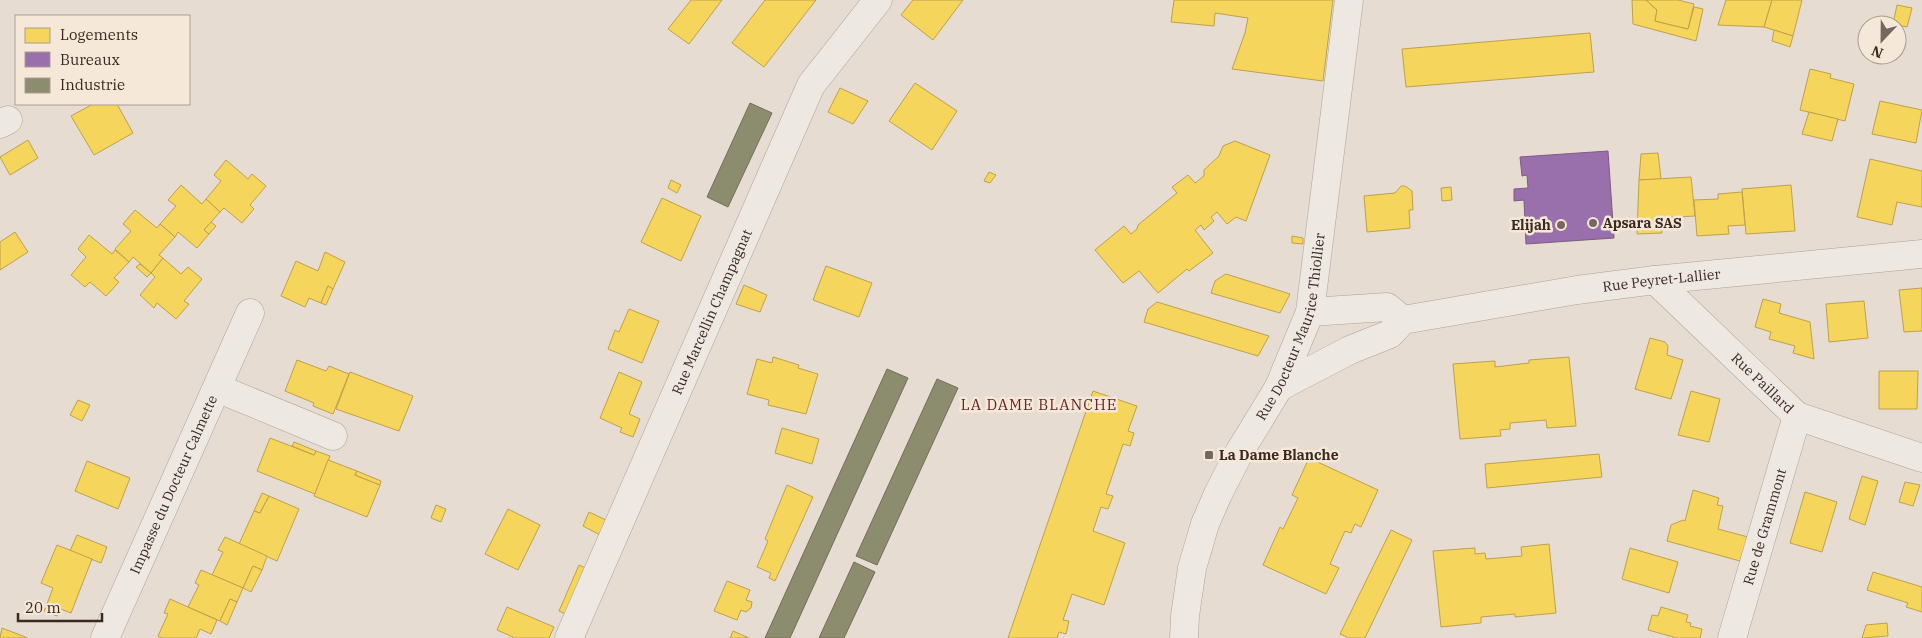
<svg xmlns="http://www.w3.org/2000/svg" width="1922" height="638" font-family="'IBM Plex Serif',serif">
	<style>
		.homes { fill: #f6d55c; stroke: #bea14a }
		.offices { fill: #9970ab; stroke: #7d5b82 }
		.industry { fill: #8c8c6e; stroke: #746e57 }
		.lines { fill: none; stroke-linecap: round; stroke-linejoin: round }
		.street-casing { stroke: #aca299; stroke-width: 29 }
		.street { stroke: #eee8e2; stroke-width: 28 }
		.poi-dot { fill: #77685f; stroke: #f5e8d9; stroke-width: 2 }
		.labels { text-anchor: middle; stroke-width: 5; stroke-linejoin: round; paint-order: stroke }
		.poi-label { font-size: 14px; font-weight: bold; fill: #3b2921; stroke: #f5e8d9; text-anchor: start }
		.street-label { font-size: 14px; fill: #3b2921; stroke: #f5e8d9 }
		.neighbourhood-label { font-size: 15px; letter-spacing: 1px; fill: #662422; stroke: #f5e8d9 }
	</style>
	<rect width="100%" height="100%" fill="#e6dcd1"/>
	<g class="homes">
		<polygon points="691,0 722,0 689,44 668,29"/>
		<polygon points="765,0 816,0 764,67 732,43"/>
		<polygon points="913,0 963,0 933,40 901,15"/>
		<polygon points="1174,0 1333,0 1323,81 1232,69 1245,33 1248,18 1215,13 1214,26 1171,22"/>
		<polygon points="1632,0 1646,0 1657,10 1655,21 1688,29 1694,7 1703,9 1696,41 1633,24"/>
		<polygon points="1646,0 1678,0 1694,4 1688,29 1655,21 1657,10"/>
		<polygon points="1726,0 1772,0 1764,27 1718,25"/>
		<polygon points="1772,0 1802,0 1793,36 1764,27"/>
		<polygon points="1897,5 1912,8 1907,27 1893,24"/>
		<polygon points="1774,30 1793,36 1790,47 1772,41"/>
		<polygon points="1590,33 1594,72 1406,87 1402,49"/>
		<polygon points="1810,69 1831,74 1830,78 1854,84 1845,121 1800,110"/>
		<polygon points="915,83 957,111 932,150 889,121"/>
		<polygon points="840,88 868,101 853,124 828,112"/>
		<polygon points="1880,101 1922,110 1916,143 1872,134"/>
		<polygon points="93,104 117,104 133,133 94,155 71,116"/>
		<polygon points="1809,112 1838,119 1832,141 1802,134"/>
		<polygon points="28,140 38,158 10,175 0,157"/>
		<polygon points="1235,141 1270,155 1246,221 1236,217 1227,224 1217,212 1211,217 1214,221 1204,230 1201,225 1195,230 1213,253 1189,271 1187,269 1158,293 1139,271 1123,283 1095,250 1124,226 1131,234 1137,229 1138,225 1177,193 1172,187 1188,175 1195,183 1204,176 1204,170 1219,156 1223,146"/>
		<polygon points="1658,153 1661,179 1639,180 1641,154"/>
		<polygon points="1870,159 1922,171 1922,207 1897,202 1892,225 1857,217"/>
		<polygon points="226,160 248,179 252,174 266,186 250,205 254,209 242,223 224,208 220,212 206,199 221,181 214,175"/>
		<polygon points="989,172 996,175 990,183 984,181"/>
		<polygon points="1691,177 1695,216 1661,218 1662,233 1637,234 1639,180"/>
		<polygon points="671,180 681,185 677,193 668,188"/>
		<polygon points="181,185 202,204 206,199 220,212 204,230 209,234 197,248 178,232 175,237 160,224 176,206 168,200"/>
		<polygon points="1791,185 1795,231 1746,234 1742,189"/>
		<polygon points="1401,186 1405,186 1412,191 1413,210 1409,210 1410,228 1367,232 1364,196 1395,193"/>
		<polygon points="1451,187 1452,200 1442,201 1441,188"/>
		<polygon points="1742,192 1745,225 1728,226 1729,234 1697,236 1694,200 1718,199 1718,194"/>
		<polygon points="662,198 701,216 681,261 641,242"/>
		<polygon points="135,210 157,228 160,224 175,237 159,255 163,258 151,273 133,257 129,262 115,249 131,231 123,224"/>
		<polygon points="211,222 216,226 209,234 204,230"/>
		<polygon points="15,232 28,252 0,270 0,242"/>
		<polygon points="89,235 112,254 115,250 129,262 114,278 119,282 106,296 90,282 85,287 71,275 86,257 78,249"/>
		<polygon points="1292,236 1303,238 1303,244 1292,243"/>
		<polygon points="325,252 345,262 333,289 328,286 321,303 309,298 305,307 281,296 296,261 318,271"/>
		<polygon points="163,258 181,274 188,267 202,279 184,301 189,304 176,319 157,303 154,308 140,295 155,277 151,273"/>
		<polygon points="140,264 151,273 147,277 136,267"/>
		<polygon points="826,266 872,283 859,317 813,300"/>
		<polygon points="1226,274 1290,294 1280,313 1211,293 1215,281"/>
		<polygon points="744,285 767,295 760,312 736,304"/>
		<polygon points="328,286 333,289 326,305 321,303"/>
		<polygon points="1922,288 1922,331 1904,332 1899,290"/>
		<polygon points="1763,299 1781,304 1779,313 1810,322 1814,359 1793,353 1795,346 1769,339 1771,332 1755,327"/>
		<polygon points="1864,301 1868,338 1829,342 1826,304"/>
		<polygon points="1157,302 1269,336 1258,356 1144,322 1148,309"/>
		<polygon points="629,309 659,321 642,363 608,349 615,330 619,332"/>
		<polygon points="1650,338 1665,342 1668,346 1667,355 1683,360 1671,399 1635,389"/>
		<polygon points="773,357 799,365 798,368 818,374 806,414 768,405 769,400 747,394 757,359 772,363"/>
		<polygon points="1569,357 1576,426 1547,428 1546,420 1510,423 1510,429 1500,430 1501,436 1460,439 1453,364 1495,361 1495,367 1529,363 1529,360"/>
		<polygon points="297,360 326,371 329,366 349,374 333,414 313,406 314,403 285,391"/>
		<polygon points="1879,371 1918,371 1917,409 1879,409"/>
		<polygon points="350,372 413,396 399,431 336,409"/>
		<polygon points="619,372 642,382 629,414 640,419 633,437 620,432 622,428 600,418"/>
		<polygon points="1093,391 1137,406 1128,431 1134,433 1130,446 1123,444 1106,494 1113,496 1108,509 1101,507 1093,531 1125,543 1104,605 1072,594 1063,620 1069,621 1066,634 1059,632 1057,638 1008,638"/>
		<polygon points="1691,391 1720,399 1709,442 1678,435"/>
		<polygon points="78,400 90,405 82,421 70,415"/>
		<polygon points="782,428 819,439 812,464 775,453"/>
		<polygon points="270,438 314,455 316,451 330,456 315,494 257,471"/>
		<polygon points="294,442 316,451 314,455 292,446"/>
		<polygon points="1599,454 1602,477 1487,488 1485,464"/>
		<polygon points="1309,458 1378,490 1361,527 1355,524 1351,533 1345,531 1330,564 1339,568 1326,594 1263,565 1280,527 1283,529 1298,498 1292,495"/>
		<polygon points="328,460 357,471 355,475 380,485 367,517 314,496"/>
		<polygon points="87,461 130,478 118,509 75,491"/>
		<polygon points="357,471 381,481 380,485 355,475"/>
		<polygon points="1862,476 1878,481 1865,525 1849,519"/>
		<polygon points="1905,482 1920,485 1913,506 1899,502"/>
		<polygon points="787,485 813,497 775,581 769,578 771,573 757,567 768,541 765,539"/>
		<polygon points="1693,490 1719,498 1717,505 1723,506 1718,529 1748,537 1740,561 1667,541 1671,525 1683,520 1685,521"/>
		<polygon points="1805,492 1837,502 1822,552 1790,543"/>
		<polygon points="262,493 269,496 260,513 254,511"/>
		<polygon points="269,496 299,509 277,561 239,544 254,511 260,513"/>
		<polygon points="436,505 446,509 441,522 431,518"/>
		<polygon points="508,509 540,525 518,570 485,554"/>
		<polygon points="589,512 608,521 602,536 583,526"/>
		<polygon points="1391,530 1412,540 1365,638 1349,638 1340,634"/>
		<polygon points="77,535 107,547 101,563 70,551"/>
		<polygon points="225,537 267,556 262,570 253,566 243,588 212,575 223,552 218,550"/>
		<polygon points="1549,544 1556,613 1515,617 1515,614 1481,617 1481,623 1441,627 1433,551 1475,548 1475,554 1485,553 1486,559 1522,556 1521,547"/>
		<polygon points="57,545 92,559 71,613 47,604 53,588 41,583"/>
		<polygon points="1630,548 1678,562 1669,593 1622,579"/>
		<polygon points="579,565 588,569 568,615 559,611"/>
		<polygon points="253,566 262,570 251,592 243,588"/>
		<polygon points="201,570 243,588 237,602 230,599 220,621 188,607 199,585 195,583"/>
		<polygon points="1873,572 1922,587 1922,612 1906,607 1908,603 1867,590"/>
		<polygon points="727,581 750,590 746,600 752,602 751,608 746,612 741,610 737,620 714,611"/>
		<polygon points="170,599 217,620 211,634 200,629 196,638 162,638 158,636 168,614 164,613"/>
		<polygon points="230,599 237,602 227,625 220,621"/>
		<polygon points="47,604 60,609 57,616 44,611"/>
		<polygon points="507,607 554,627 549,638 515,638 497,630"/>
		<polygon points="1661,607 1688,615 1686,622 1691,623 1690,626 1702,629 1700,638 1677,638 1648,630 1652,615 1658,616"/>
		<polygon points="1887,623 1888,636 1862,638 1866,625"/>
		<polygon points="2,628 28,638 0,638"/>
		<polygon points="733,631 749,638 730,638"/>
	</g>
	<polygon class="offices" points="1608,151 1614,238 1526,244 1524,200 1514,201 1514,189 1528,188 1527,175 1522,176 1520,157"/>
	<g class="industry">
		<polygon points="750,103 772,113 728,207 707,197"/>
		<polygon points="887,369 908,378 790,638 765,638"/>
		<polygon points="937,379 958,388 877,565 856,556"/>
		<polygon points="854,562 875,572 844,638 819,638"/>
	</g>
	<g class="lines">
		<g class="street-casing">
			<g id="street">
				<polyline points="0,124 8,120"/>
				<path id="s1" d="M1655 280 1797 416 1922 458"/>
				<polyline points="1310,312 1387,307 1403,320"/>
				<path id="s2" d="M1279 387 1350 350 1390 334 1403 320 1577 290 1655 280 1922 254"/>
				<polyline points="217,388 333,436"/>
				<path id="s3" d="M105 638 250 313"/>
				<path id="s4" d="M569 638 811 85 878 0"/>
				<path id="s5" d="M1184 638 1185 616 1192 568 1205 524 1218 494 1240 451 1279 387 1310 312 1349 0"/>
				<path id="s6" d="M1732 638 1797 416"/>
			</g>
		</g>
		<use href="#street" class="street"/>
	</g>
	<g class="poi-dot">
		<circle cx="1593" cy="223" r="5"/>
		<circle cx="1561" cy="225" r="5"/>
		<rect x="1204" y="450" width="10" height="10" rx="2.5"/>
	</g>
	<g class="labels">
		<g class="poi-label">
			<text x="1603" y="228">Apsara SAS</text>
			<text x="1551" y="230" text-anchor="end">Elijah</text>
			<text x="1219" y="460">La Dame Blanche</text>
		</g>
		<g class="street-label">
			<text dy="5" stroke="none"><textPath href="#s2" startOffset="404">Rue Peyret-Lallier</textPath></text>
			<text dy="5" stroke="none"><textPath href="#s4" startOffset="356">Rue Marcellin Champagnat</textPath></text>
			<text dy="5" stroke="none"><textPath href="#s5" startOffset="334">Rue Docteur Maurice Thiollier</textPath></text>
			<text dy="5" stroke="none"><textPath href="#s1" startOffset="149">Rue Paillard</textPath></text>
			<text dy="5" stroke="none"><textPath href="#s3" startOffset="168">Impasse du Docteur Calmette</textPath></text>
			<text dy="5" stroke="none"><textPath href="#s6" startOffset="116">Rue de Grammont</textPath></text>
		</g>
		<g class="neighbourhood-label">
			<text x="1039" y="410">LA DAME BLANCHE</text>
		</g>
	</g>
	<rect x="15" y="15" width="175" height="90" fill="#f5e8d9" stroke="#ab9c8f"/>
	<rect x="25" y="28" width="25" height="15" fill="#f6d55c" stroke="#ab9c8f"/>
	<text x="60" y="40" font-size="15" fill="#3b2921">Logements</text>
	<rect x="25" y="52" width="25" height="15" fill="#9970ab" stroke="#ab9c8f"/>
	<text x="60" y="65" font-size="15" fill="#3b2921">Bureaux</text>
	<rect x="25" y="78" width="25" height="15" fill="#8c8c6e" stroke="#ab9c8f"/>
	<text x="60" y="90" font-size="15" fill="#3b2921">Industrie</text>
	<g transform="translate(1882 40) rotate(202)"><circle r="24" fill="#f5e8d9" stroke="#ab9c8f"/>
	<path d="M0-4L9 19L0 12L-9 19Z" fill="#77685f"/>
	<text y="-8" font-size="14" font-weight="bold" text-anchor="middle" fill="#3b2921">N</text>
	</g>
	<path d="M18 613v8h84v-8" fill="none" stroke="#3b2921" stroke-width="2.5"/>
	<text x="25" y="613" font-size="15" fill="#3b2921" stroke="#f5e8d9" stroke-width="4" paint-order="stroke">20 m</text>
</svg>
